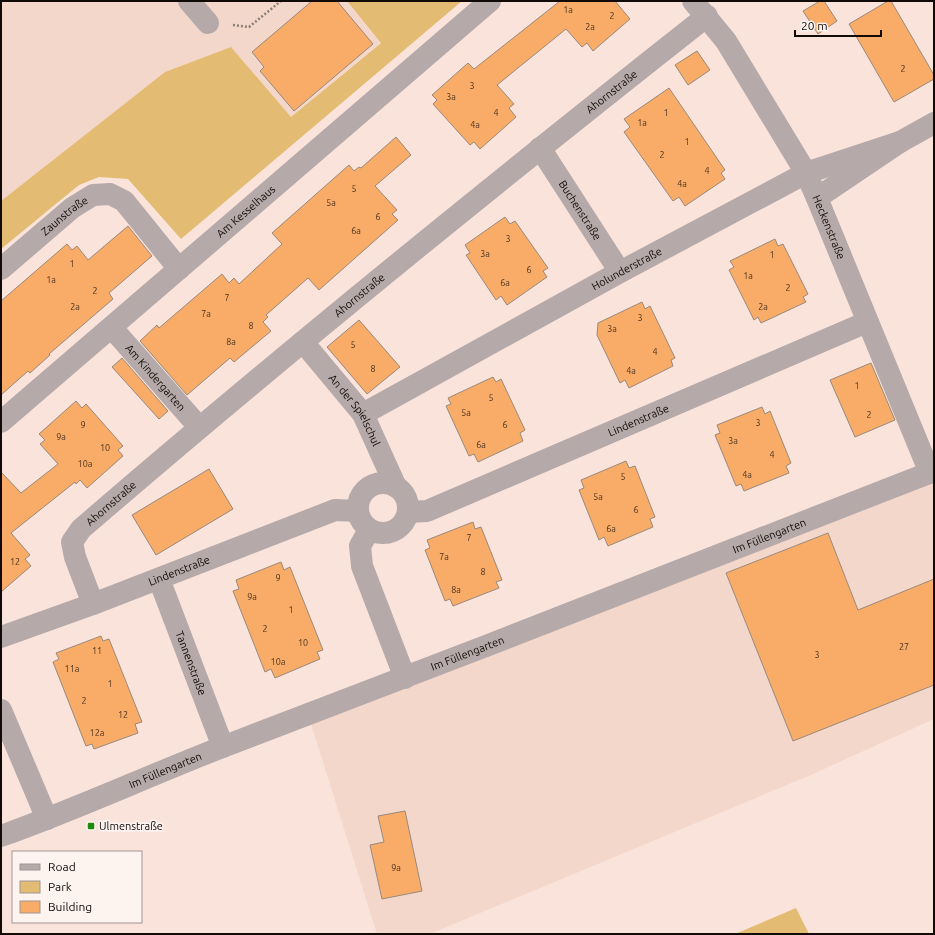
<svg xmlns="http://www.w3.org/2000/svg" width="935" height="935" font-family="Ubuntu,sans-serif">
	<style>
		.built { fill: #f4d7cb }
		.green { fill: #e3bb72 }
		.building { fill: #f8ac68; stroke: #99897c }
		.lines { fill: none; stroke-linecap: round; stroke-linejoin: round }
		.path { stroke: #8d7e78; stroke-width: 2.5; stroke-dasharray: 2 2; stroke-linecap: butt }
		.minor { stroke: #b5aaa9; stroke-width: 22 }
		.poi-dot { fill: #208c0e; stroke: #fdf4f0; stroke-width: 1.5 }
		.labels { text-anchor: middle; stroke-width: 3.5; stroke-linejoin: round; paint-order: stroke }
		.number-label { font-size: 9px; fill: #4b321f }
		.street-label { font-size: 11px; fill: #110a07; stroke: #fdf4f0 }
		.poi-label { font-size: 11px; fill: #110a07; stroke: #fdf4f0; text-anchor: start }
	</style>
	<rect width="100%" height="100%" fill="#fae3db"/>
	<g class="built">
		<polygon points="1,1 347,1 381,42 291,117 231,47 165,72 1,201"/>
		<polygon points="934,480 934,719 813,774 430,934 377,934 311,724"/>
	</g>
	<g class="green">
		<polygon points="347,1 462,1 181,239 128,179 99,177 79,185 1,249 1,201 165,72 231,47 291,117 381,43"/>
		<polygon points="796,908 809,934 735,934"/>
	</g>
	<g class="building">
		<polygon points="312,1 337,1 373,44 294,111 260,71 264,67 252,52"/>
		<polygon points="560,1 615,1 630,19 593,51 587,43 582,47 566,29 497,85 514,104 509,108 516,117 480,149 474,142 470,145 433,104 437,100 432,95 468,63 474,69"/>
		<polygon points="820,1 824,1 837,21 818,34 803,11"/>
		<polygon points="888,1 891,1 934,75 934,79 894,102 849,24"/>
		<polygon points="697,51 710,70 688,85 675,65"/>
		<polygon points="669,88 725,170 721,173 725,179 685,206 679,197 673,201 624,132 630,127 624,119"/>
		<polygon points="396,137 411,155 375,186 397,210 392,214 398,220 319,290 308,278 266,315 268,317 263,322 271,331 234,362 230,358 187,395 140,341 157,325 159,328 222,274 229,283 234,278 239,284 282,244 272,233 349,165 354,171 359,167 361,168"/>
		<polygon points="505,217 510,224 515,221 548,268 543,271 547,277 507,305 501,296 496,300 466,255 470,253 465,245"/>
		<polygon points="128,226 152,256 109,293 113,299 49,354 50,355 30,373 28,371 1,395 1,301 67,244 72,250 77,246 88,260"/>
		<polygon points="775,239 778,246 783,244 808,294 803,297 806,302 761,323 758,317 754,320 729,270 734,267 730,261"/>
		<polygon points="642,302 645,309 650,306 675,358 671,360 673,366 629,388 625,380 620,383 597,335 598,323"/>
		<polygon points="359,320 400,367 367,394 327,347"/>
		<polygon points="122,358 168,411 159,419 112,367"/>
		<polygon points="871,363 895,420 855,437 830,380"/>
		<polygon points="493,377 496,382 501,379 525,430 520,433 523,441 478,462 474,454 469,456 446,406 451,404 448,398"/>
		<polygon points="76,401 82,408 86,404 123,446 118,450 123,456 87,488 80,480 76,484 75,482 11,533 30,555 25,559 31,566 1,592 1,472 21,493 58,464 40,444 45,440 39,434"/>
		<polygon points="762,407 765,414 770,411 791,463 786,466 789,473 744,491 741,484 736,486 715,435 720,433 717,425"/>
		<polygon points="626,461 629,468 635,466 655,517 650,519 653,527 608,546 604,537 599,540 579,490 584,488 581,480"/>
		<polygon points="209,469 233,509 156,555 132,515"/>
		<polygon points="473,522 475,529 481,527 502,580 496,582 499,588 453,606 450,599 445,601 425,550 430,548 427,540"/>
		<polygon points="828,533 858,610 934,579 934,685 793,741 726,573"/>
		<polygon points="281,562 284,570 290,567 323,650 317,652 320,659 275,678 271,669 265,672 233,591 239,589 236,580"/>
		<polygon points="101,636 103,641 109,639 142,722 135,724 138,733 94,749 92,744 86,746 53,662 59,659 56,653"/>
		<polygon points="405,811 422,891 382,899 370,845 384,842 378,816"/>
	</g>
	<g class="lines">
		<polyline class="path" points="233,25 249,27 281,1"/>
		<g class="minor">
			<polyline points="189,1 208,23"/>
			<path id="s1" d="M693 1 726 41 806 173 817 198 930 473"/>
			<path id="s2" d="M540 148 620 272"/>
			<polyline points="817,198 900,142 934,123"/>
			<path id="s3" d="M1 269 72 208 93 195 110 194 124 201 179 269"/>
			<path id="s4" d="M112 328 199 427"/>
			<path id="s5" d="M303 342 363 414 396 487"/>
			<path id="s6" d="M363 414 620 272 806 173 900 142"/>
			<path id="s7" d="M1 422 490 1"/>
			<circle cx="383" cy="508" r="25"/>
			<path id="s8" d="M408 512 427 511 867 322"/>
			<polyline points="369,530 360,546 362,566 405,678"/>
			<path id="s9" d="M159 579 223 747"/>
			<path id="s10" d="M93 604 75 557 72 542 81 529C285 353 495 183 707 16"/>
			<path id="s11" d="M1 637 93 604 335 510 358 511"/>
			<polyline points="1,710 47,819"/>
			<path id="s12" d="M1 836C77 809 150 775 225 746 462 656 698 564 934 471"/>
		</g>
	</g>
	<rect class="poi-dot" x="87" y="822" width="8" height="8" rx="2"/>
	<g class="labels">
		<g class="number-label">
			<text x="568" y="13">1a</text>
			<text x="612" y="19">2</text>
			<text x="590" y="30">2a</text>
			<text x="903" y="72">2</text>
			<text x="472" y="89">3</text>
			<text x="451" y="100">3a</text>
			<text x="496" y="116">4</text>
			<text x="666" y="116">1</text>
			<text x="642" y="126">1a</text>
			<text x="475" y="128">4a</text>
			<text x="687" y="145">1</text>
			<text x="662" y="158">2</text>
			<text x="707" y="174">4</text>
			<text x="682" y="187">4a</text>
			<text x="354" y="192">5</text>
			<text x="331" y="206">5a</text>
			<text x="378" y="220">6</text>
			<text x="356" y="234">6a</text>
			<text x="508" y="242">3</text>
			<text x="485" y="257">3a</text>
			<text x="772" y="258">1</text>
			<text x="72" y="267">1</text>
			<text x="529" y="273">6</text>
			<text x="748" y="279">1a</text>
			<text x="51" y="283">1a</text>
			<text x="505" y="286">6a</text>
			<text x="788" y="291">2</text>
			<text x="95" y="294">2</text>
			<text x="227" y="301">7</text>
			<text x="75" y="310">2a</text>
			<text x="763" y="310">2a</text>
			<text x="206" y="317">7a</text>
			<text x="640" y="321">3</text>
			<text x="251" y="329">8</text>
			<text x="612" y="332">3a</text>
			<text x="231" y="345">8a</text>
			<text x="353" y="348">5</text>
			<text x="655" y="355">4</text>
			<text x="373" y="372">8</text>
			<text x="631" y="374">4a</text>
			<text x="857" y="389">1</text>
			<text x="491" y="401">5</text>
			<text x="466" y="416">5a</text>
			<text x="869" y="418">2</text>
			<text x="758" y="426">3</text>
			<text x="83" y="428">9</text>
			<text x="505" y="428">6</text>
			<text x="61" y="440">9a</text>
			<text x="733" y="444">3a</text>
			<text x="481" y="448">6a</text>
			<text x="105" y="451">10</text>
			<text x="772" y="458">4</text>
			<text x="85" y="467">10a</text>
			<text x="747" y="478">4a</text>
			<text x="623" y="480">5</text>
			<text x="598" y="500">5a</text>
			<text x="636" y="513">6</text>
			<text x="611" y="532">6a</text>
			<text x="469" y="541">7</text>
			<text x="444" y="560">7a</text>
			<text x="15" y="565">12</text>
			<text x="483" y="575">8</text>
			<text x="278" y="581">9</text>
			<text x="456" y="593">8a</text>
			<text x="252" y="600">9a</text>
			<text x="291" y="613">1</text>
			<text x="265" y="632">2</text>
			<text x="303" y="646">10</text>
			<text x="904" y="650">27</text>
			<text x="97" y="654">11</text>
			<text x="817" y="658">3</text>
			<text x="278" y="665">10a</text>
			<text x="72" y="672">11a</text>
			<text x="110" y="687">1</text>
			<text x="84" y="704">2</text>
			<text x="123" y="718">12</text>
			<text x="97" y="736">12a</text>
			<text x="396" y="871">9a</text>
		</g>
		<g class="street-label">
			<text dy="4" stroke="none"><textPath href="#s10" startOffset="769">Ahornstraße</textPath></text>
			<text dy="4" stroke="none"><textPath href="#s2" startOffset="74">Buchenstraße</textPath></text>
			<text dy="4" stroke="none"><textPath href="#s7" startOffset="323">Am Kesselhaus</textPath></text>
			<text dy="4" stroke="none"><textPath href="#s3" startOffset="83">Zaunstraße</textPath></text>
			<text dy="4" stroke="none"><textPath href="#s1" startOffset="265">Heckenstraße</textPath></text>
			<text dy="4" stroke="none"><textPath href="#s6" startOffset="301">Holunderstraße</textPath></text>
			<text dy="4" stroke="none"><textPath href="#s10" startOffset="445">Ahornstraße</textPath></text>
			<text dy="4" stroke="none"><textPath href="#s4" startOffset="66">Am Kindergarten</textPath></text>
			<text dy="4" stroke="none"><textPath href="#s5" startOffset="86">An der Spielschul</textPath></text>
			<text dy="4" stroke="none"><textPath href="#s8" startOffset="249">Lindenstraße</textPath></text>
			<text dy="4" stroke="none"><textPath href="#s10" startOffset="121">Ahornstraße</textPath></text>
			<text dy="4" stroke="none"><textPath href="#s12" startOffset="825">Im Füllengarten</textPath></text>
			<text dy="4" stroke="none"><textPath href="#s11" startOffset="190">Lindenstraße</textPath></text>
			<text dy="4" stroke="none"><textPath href="#s12" startOffset="501">Im Füllengarten</textPath></text>
			<text dy="4" stroke="none"><textPath href="#s9" startOffset="90">Tannenstraße</textPath></text>
			<text dy="4" stroke="none"><textPath href="#s12" startOffset="177">Im Füllengarten</textPath></text>
		</g>
		<g class="poi-label">
			<text x="99" y="830">Ulmenstraße</text>
		</g>
	</g>
	<rect width="935" height="935" fill="none" stroke="#110a07" stroke-width="4"/>
	<rect x="12" y="851" width="130" height="72" fill="#fdf4f0" stroke="#9f9693"/>
	<rect x="20" y="864" width="20" height="6" fill="#b5aaa9" stroke="#9f9693"/>
	<text x="48" y="871" font-size="12" fill="#110a07">Road</text>
	<rect x="20" y="881" width="20" height="12" fill="#e3bb72" stroke="#9f9693"/>
	<text x="48" y="891" font-size="12" fill="#110a07">Park</text>
	<rect x="20" y="901" width="20" height="12" fill="#f8ac68" stroke="#9f9693"/>
	<text x="48" y="911" font-size="12" fill="#110a07">Building</text>
	<path d="M795 30v6h86v-6" fill="none" stroke="#110a07" stroke-width="2"/>
	<text x="801" y="30" font-size="12" fill="#110a07" stroke="#fdf4f0" stroke-width="3" paint-order="stroke">20 m</text>
</svg>
